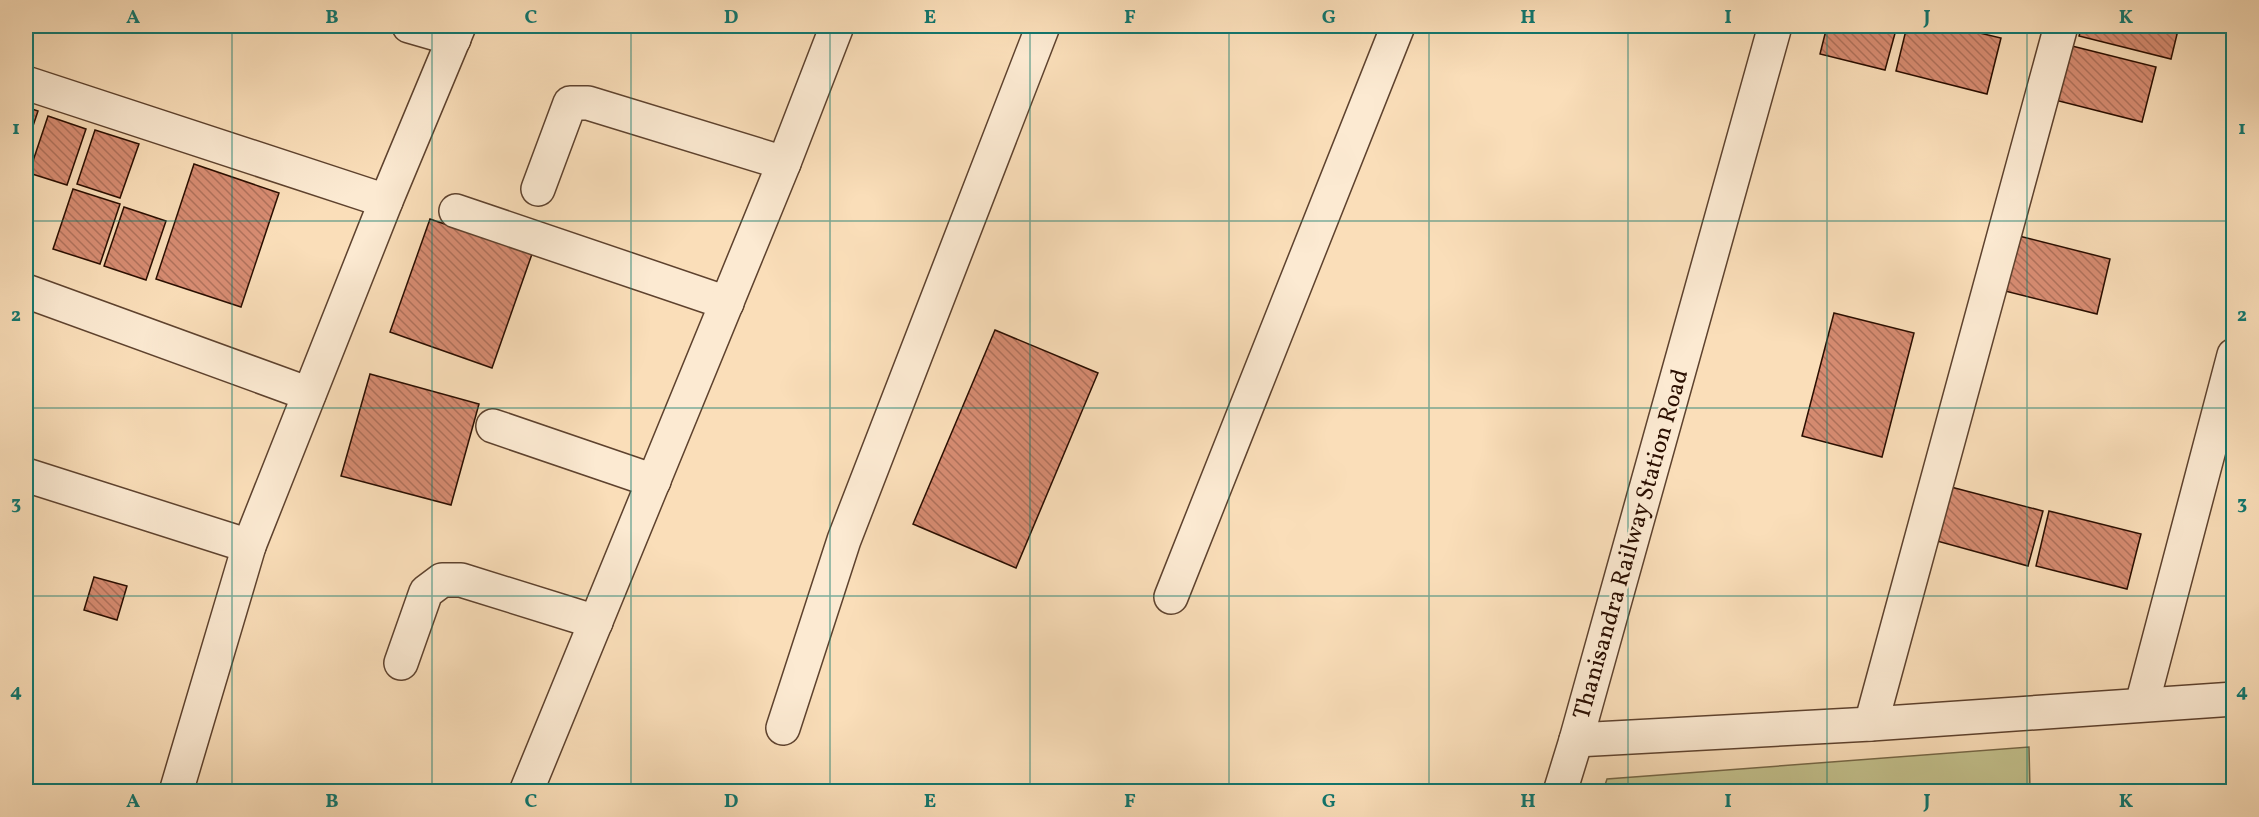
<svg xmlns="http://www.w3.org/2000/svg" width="2259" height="817" font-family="Vollkorn,serif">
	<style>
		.green { fill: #c2c08c; stroke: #766746; stroke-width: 1.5 }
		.building { fill: url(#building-back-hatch); stroke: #2a0e00; stroke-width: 1.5 }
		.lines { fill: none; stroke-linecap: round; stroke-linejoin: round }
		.minor-casing { stroke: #5e422e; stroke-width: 36 }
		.tertiary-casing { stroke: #5e422e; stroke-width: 36 }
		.minor { stroke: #fcead2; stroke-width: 33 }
		.tertiary { stroke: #fcead2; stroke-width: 33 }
		.grid { fill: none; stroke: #0f766e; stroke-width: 1.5; stroke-opacity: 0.55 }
		.labels { text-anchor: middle; stroke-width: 5; stroke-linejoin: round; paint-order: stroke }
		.street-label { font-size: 24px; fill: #2a0e00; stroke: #fcead2 }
		.neatline { fill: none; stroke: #0f766e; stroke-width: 2 }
		.grid-label { font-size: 20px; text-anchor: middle; font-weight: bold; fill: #0f766e }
	</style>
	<defs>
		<pattern id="building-back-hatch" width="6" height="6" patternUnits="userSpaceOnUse" patternTransform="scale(1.5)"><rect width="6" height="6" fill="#d78c72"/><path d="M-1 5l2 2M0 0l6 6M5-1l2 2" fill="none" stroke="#af715b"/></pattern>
	</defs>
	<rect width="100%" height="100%" fill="#fadeb9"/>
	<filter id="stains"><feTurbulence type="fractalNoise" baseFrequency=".00333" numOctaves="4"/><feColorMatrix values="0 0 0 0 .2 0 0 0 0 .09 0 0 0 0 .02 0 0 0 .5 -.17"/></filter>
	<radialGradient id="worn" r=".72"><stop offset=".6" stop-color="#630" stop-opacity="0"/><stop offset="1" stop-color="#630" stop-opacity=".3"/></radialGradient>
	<polygon class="green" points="2029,747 2030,791 1603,791 1607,779"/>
	<g class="building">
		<polygon points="1827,26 1897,26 1885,70 1820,54"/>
		<polygon points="1907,26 1950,26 2001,38 1987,94 1896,71"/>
		<polygon points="2082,26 2179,26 2171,59 2079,36"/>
		<polygon points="2064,44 2156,67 2142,122 2051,99"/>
		<polygon points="26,107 38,111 26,147"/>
		<polygon points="48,116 86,129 67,185 29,173"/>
		<polygon points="95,130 139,144 120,198 77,184"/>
		<polygon points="194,164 279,193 241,307 156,279"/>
		<polygon points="73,189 120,204 100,264 53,249"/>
		<polygon points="124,207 166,221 146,280 104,266"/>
		<polygon points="430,219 532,254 492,368 390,332"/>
		<polygon points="2019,236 2110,259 2097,314 2005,291"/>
		<polygon points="1834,313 1914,333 1882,457 1802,436"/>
		<polygon points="995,330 1098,373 1016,568 913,524"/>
		<polygon points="370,374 479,404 451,505 341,476"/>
		<polygon points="1951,487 2043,511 2028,566 1937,541"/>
		<polygon points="2049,511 2141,534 2127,589 2036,566"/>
		<polygon points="94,577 127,586 117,620 84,610"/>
	</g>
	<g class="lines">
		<g class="minor-casing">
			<g id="minor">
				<polyline points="409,26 454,39"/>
				<polyline points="26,83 386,201"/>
				<polyline points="538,189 570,103 588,103 784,163"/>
				<polyline points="456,211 727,303"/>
				<polyline points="26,291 309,394"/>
				<polyline points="493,426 654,481"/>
				<polyline points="26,475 249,546"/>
				<polyline points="1171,597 1398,26"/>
				<polyline points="401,663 426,592 442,580 461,580 596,622"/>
				<polyline points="2142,704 2234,355"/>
				<polyline points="1871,724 2061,26"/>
				<polyline points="783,728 844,540 1043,26"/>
				<polyline points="176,792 249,546 386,201 459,26"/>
				<polyline points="526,792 784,163 837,26"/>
				<polyline points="1560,792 1576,740"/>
			</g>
		</g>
		<g class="tertiary-casing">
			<polyline id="tertiary" points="1775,26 1576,740 1871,724 2234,699"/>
		</g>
		<use href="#minor" class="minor"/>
		<use href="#tertiary" class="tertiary"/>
	</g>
	<path class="grid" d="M232 26V792M432 26V792M631 26V792M830 26V792M1030 26V792M1229 26V792M1429 26V792M1628 26V792M1827 26V792M2027 26V792M26 221H2234M26 408H2234M26 596H2234"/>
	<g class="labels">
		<g class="street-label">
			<text transform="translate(1630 544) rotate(-74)" y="8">Thanisandra Railway Station Road</text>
		</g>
	</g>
	<rect width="2259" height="817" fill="none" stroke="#fadeb9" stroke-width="66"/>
	<rect x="33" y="33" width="2193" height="751" class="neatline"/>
	<g class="grid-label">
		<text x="133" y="23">A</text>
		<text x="332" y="23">B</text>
		<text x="531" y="23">C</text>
		<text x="731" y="23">D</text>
		<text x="930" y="23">E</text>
		<text x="1130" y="23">F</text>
		<text x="1329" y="23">G</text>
		<text x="1528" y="23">H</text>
		<text x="1728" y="23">I</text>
		<text x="1927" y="23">J</text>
		<text x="2126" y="23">K</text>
		<text x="16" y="134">1</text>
		<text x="2242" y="134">1</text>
		<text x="16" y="321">2</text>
		<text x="2242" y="321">2</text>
		<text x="16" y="509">3</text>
		<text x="2242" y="509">3</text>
		<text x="16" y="697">4</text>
		<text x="2242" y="697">4</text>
		<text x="133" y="807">A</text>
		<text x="332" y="807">B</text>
		<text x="531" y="807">C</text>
		<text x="731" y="807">D</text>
		<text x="930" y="807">E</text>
		<text x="1130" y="807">F</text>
		<text x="1329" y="807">G</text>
		<text x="1528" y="807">H</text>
		<text x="1728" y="807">I</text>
		<text x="1927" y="807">J</text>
		<text x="2126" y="807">K</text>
	</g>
	<rect width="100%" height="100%" filter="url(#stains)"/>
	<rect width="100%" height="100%" fill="url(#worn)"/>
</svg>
